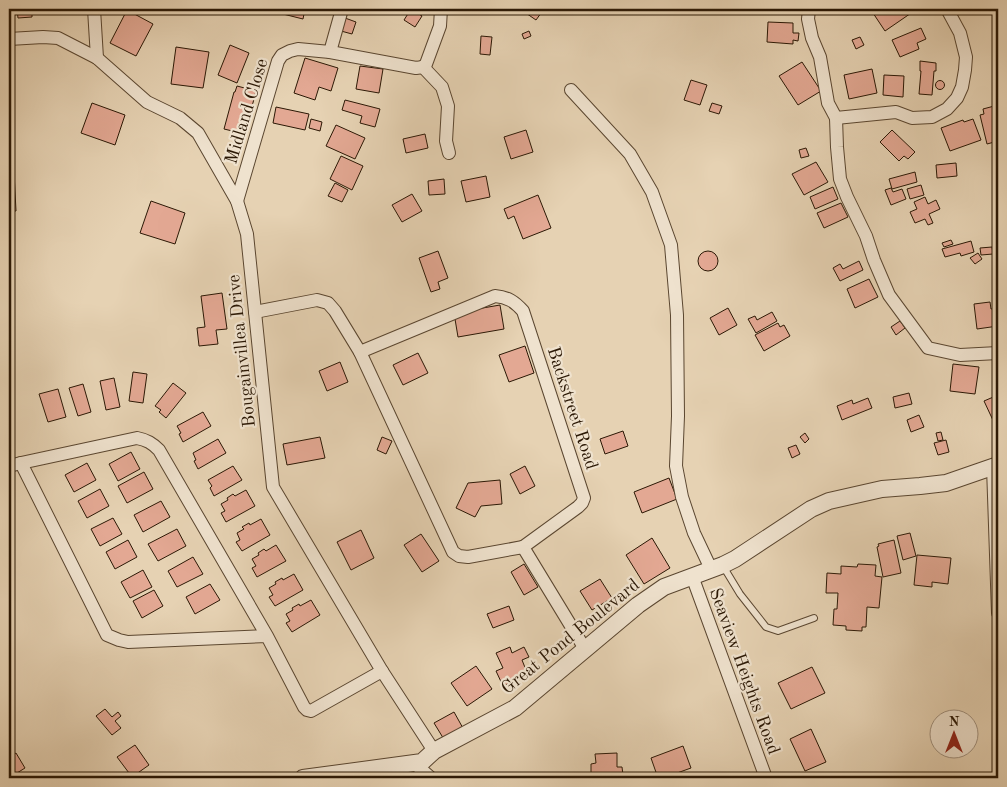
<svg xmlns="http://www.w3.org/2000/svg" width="1007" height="787" font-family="'Old Standard TT',serif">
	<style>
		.building { fill: #e3a893; stroke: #2b1805 }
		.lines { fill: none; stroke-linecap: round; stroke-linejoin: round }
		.service-casing { stroke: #5a4630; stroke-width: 8 }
		.minor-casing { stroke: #5a4630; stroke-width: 14 }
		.tertiary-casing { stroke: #5a4630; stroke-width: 18 }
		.service { stroke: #efe2ce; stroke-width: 6 }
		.minor { stroke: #efe2ce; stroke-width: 12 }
		.tertiary { stroke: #efe2ce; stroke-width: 16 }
		.labels { text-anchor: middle; stroke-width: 4.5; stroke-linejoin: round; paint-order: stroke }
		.street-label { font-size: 18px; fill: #2b1805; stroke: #efe2ce }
	</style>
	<rect width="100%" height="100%" fill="#e6d2b3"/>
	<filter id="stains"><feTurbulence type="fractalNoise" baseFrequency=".004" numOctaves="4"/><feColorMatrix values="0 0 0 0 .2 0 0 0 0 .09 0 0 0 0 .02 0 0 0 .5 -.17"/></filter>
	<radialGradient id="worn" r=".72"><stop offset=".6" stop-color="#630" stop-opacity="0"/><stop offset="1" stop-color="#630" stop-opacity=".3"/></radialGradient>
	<g class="building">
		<polygon points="17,9 32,9 32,17 18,18"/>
		<polygon points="285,9 305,9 303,19 283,14"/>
		<polygon points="411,9 422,16 415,27 404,20"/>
		<polygon points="520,9 544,9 536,20"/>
		<polygon points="872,9 917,9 885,31 871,10"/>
		<polygon points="127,10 153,24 136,56 110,43"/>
		<polygon points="345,18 356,22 352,34 341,31"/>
		<polygon points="768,22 793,23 793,33 799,33 798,41 793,40 793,44 767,42"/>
		<polygon points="921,28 926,39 917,43 919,49 900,57 892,40"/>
		<polygon points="529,31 531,36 524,39 522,34"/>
		<polygon points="481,36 492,37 490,55 480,54"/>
		<polygon points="860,37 864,45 856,49 852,40"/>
		<polygon points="230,45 249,53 237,83 218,75"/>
		<polygon points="176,47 209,52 203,88 171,84"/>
		<polygon points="305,58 338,68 331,91 319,87 315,100 294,93"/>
		<polygon points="920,61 936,63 936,71 934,71 932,95 919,94 921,71 920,71"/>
		<polygon points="802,62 821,91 798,105 779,76"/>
		<polygon points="360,66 383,69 379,93 356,89"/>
		<polygon points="872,69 877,93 849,99 844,75"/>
		<polygon points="884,75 904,76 903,97 883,95"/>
		<polygon points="691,80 707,85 700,105 684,100"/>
		<circle cx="940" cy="85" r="4.5"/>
		<polygon points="237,86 256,91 245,134 224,129 234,92 235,92"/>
		<polygon points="345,100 380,109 375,127 360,123 362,116 342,110"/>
		<polygon points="92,103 125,115 115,145 81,133"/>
		<polygon points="712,103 722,106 719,114 709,111"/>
		<polygon points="998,105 998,141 987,144 980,115 984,114 983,109"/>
		<polygon points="276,107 309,114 305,130 273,123"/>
		<polygon points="311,119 322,122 320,131 309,128"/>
		<polygon points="973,119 981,140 950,151 941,128 963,120 964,122"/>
		<polygon points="336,125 365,138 355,159 326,146"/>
		<polygon points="526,130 533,152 511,159 504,137"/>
		<polygon points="892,130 915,152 908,159 904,156 899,161 880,142"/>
		<polygon points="425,134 428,148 406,153 403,139"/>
		<polygon points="806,148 809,156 801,158 799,150"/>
		<polygon points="341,156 363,166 352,190 330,179"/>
		<polygon points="816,162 828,182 804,195 792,174"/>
		<polygon points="956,163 957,176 937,178 936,165"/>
		<polygon points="9,172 14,172 16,211 9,211"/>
		<polygon points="915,172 917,182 892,189 889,179"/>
		<polygon points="486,176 490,197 466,202 461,181"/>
		<polygon points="444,179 445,194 429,195 428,181"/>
		<polygon points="335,183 348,190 342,202 328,196"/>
		<polygon points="921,185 924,195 910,199 907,189"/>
		<polygon points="833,187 838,199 815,209 810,197"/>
		<polygon points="891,188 893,192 902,189 906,199 891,205 885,190"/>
		<polygon points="412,194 422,211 402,222 392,205"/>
		<polygon points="538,195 551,228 523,239 514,216 508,219 504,209"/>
		<polygon points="925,197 928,204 936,200 940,209 929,214 933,223 928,225 925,219 915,223 910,212 917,209 914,202"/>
		<polygon points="151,201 185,213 175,244 140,233"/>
		<polygon points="841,203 848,217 824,228 817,213"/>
		<polygon points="951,240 953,244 944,247 942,243"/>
		<polygon points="971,241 974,252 961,256 960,253 945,257 942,249"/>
		<polygon points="992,247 993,254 981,255 980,248"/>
		<polygon points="438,251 448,278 438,282 440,289 431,292 419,258"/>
		<circle cx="708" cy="261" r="10"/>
		<polygon points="978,253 982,259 975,264 970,258"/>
		<polygon points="859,261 863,270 840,281 833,268 840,264 843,269"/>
		<polygon points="869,279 878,297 855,308 847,289"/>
		<polygon points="222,293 227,329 216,330 218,344 199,346 197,328 205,327 201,296"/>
		<polygon points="990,302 991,309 998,308 998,326 977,329 974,304"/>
		<polygon points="500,305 504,329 458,337 454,313"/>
		<polygon points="728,308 737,325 719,335 710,318"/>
		<polygon points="772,312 777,321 756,333 748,319 755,316 757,320"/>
		<polygon points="900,321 905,328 896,335 891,327"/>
		<polygon points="778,323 780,327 784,325 790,336 764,351 755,335"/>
		<polygon points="525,346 534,373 509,382 499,355"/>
		<polygon points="418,353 428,373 403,385 393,365"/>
		<polygon points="340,362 348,382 327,391 319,371"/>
		<polygon points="953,364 979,367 975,394 950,391"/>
		<polygon points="133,372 147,374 143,403 129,401"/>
		<polygon points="114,378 120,407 106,410 100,381"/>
		<polygon points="173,383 186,393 166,418 159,412 161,410 155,406"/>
		<polygon points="83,384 91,412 78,416 69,388"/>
		<polygon points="58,389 66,417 48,422 39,394"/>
		<polygon points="909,393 912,404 895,408 893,397"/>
		<polygon points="998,395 998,431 984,401"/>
		<polygon points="868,398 872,408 842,420 837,406 852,400 853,404"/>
		<polygon points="203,412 211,426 183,442 179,434 181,433 177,426"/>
		<polygon points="919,415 924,427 911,432 907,420"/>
		<polygon points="623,431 628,446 605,454 600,439"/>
		<polygon points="941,432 943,440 938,441 936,433"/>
		<polygon points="805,433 809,439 805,443 800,437"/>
		<polygon points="320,437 325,458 287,465 283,444"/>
		<polygon points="382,437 392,441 386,454 377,450"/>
		<polygon points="218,439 226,453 198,469 194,461 196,460 193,453"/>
		<polygon points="946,440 949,452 938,455 934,443"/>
		<polygon points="796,445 800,454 792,458 788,448"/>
		<polygon points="131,452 140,469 118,481 109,464"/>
		<polygon points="87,463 96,480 74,492 65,475"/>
		<polygon points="233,466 242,480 214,496 210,488 212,486 208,480"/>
		<polygon points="525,466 535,486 520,494 510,474"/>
		<polygon points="144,472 153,489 127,503 118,486"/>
		<polygon points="669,478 677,499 642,513 634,492"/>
		<polygon points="500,480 502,504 481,506 475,517 456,508 468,483"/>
		<polygon points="100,489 109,506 87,518 78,501"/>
		<polygon points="246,490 255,506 226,522 221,513 225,511 221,504 228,500 227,498 233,494 235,496"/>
		<polygon points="161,501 170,517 143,532 134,515"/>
		<polygon points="113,518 122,534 100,546 91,529"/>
		<polygon points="261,519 270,535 242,551 236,542 240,540 237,533 244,529 242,527 249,523 250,525"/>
		<polygon points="177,529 186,546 158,561 148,544"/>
		<polygon points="361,530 374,558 351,570 337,542"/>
		<polygon points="910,533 916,556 903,560 897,536"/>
		<polygon points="421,534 439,561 422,572 404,545"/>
		<polygon points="652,538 670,568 644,584 626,555"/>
		<polygon points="128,540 137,557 115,569 106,552"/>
		<polygon points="894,540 901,573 883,577 877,547 879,546 878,544"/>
		<polygon points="276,545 286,561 257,577 252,568 256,566 252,559 259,555 258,553 264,549 266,551"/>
		<polygon points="917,555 951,558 948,584 932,582 932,587 914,585"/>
		<polygon points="193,557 203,574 177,587 168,571"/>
		<polygon points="524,564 538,587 524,595 511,572"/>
		<polygon points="858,564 876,565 875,576 882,577 879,608 867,607 866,627 862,627 862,631 846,630 846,626 833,625 834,609 837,609 838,593 826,593 827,573 841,574 841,566 857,567"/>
		<polygon points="143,570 152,587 130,598 121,582"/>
		<polygon points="294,574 303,590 275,606 269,597 273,595 269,588 276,584 275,582 282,578 283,580"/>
		<polygon points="600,579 612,598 592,610 580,591"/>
		<polygon points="210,584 220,600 195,614 186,597"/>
		<polygon points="154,590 163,606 142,618 133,601"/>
		<polygon points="311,600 320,615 292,632 286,623 290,621 286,614 293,610 292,608 299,604 300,606"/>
		<polygon points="509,606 514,620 493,628 487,614"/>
		<polygon points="510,647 512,653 524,647 529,657 522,660 528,675 503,686 496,671 503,668 496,653"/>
		<polygon points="476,666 492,689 467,706 451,683"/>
		<polygon points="812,667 825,693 791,709 778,683"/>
		<polygon points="105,709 112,717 118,712 121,716 115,721 121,728 112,735 96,716"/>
		<polygon points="454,712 464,730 445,741 434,723"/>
		<polygon points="811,729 826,762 805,771 790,739"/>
		<polygon points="135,745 149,765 132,777 117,757"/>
		<polygon points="683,746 691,768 663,778 658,778 651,758"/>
		<polygon points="16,753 25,768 9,778 9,757"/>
		<polygon points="617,753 617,767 622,767 623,775 628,775 628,778 591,778 591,764 596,763 595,754"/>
	</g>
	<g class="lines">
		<g class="service-casing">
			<polyline id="service" points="723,566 740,594 766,627 778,631 814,618"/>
		</g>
		<g class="minor-casing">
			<g id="minor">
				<polyline points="94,9 97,58"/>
				<polyline points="809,9 808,19 812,38 820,57 828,103 836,118 837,147 840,179 847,197 866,236 874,260 889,295 928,348 960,355 998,353"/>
				<polyline points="9,39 43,37 58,38 97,58 147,102 180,118 198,133 237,201 247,234 273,487 382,671 434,751"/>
				<polyline points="330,52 342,9"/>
				<polyline points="423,67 442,87 448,106 446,141 449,153"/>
				<polyline points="423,67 426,64 440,26 441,9"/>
				<polyline points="571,90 630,154 652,192 671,245 677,315 678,416 676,466 682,497 694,533 711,569"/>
				<polyline points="836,118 896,112 912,118 932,117 947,109 957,98 962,87 965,70 966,57 960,33 947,9"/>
				<polyline points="237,201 278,61 282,55 290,51 298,49 330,52 416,68 423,67"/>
				<polyline points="255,312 317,300 328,303 335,311 360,352 453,552 459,556 468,557 523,547"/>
				<path d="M360 352 495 296C508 297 515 302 523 311L584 498 582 503 578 507 523 547 585 649"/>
				<polyline points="9,466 21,463"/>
				<polyline points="993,467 998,613"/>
				<polyline points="692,576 766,778"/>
				<path d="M267 636 128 642 119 640 107 635 21 463 137 438C147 440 152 443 159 450L267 636 304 707 307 710 311 711 382 671"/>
				<polyline points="415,764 431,778"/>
			</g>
		</g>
		<g class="tertiary-casing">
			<polyline id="tertiary" points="303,778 422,762 434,751 515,708 638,605 664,587 723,565 735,559 811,509 829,501 882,489 920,486 946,483 998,465"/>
		</g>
		<use href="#service" class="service"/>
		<use href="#minor" class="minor"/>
		<use href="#tertiary" class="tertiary"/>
	</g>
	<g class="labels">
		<g class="street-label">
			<text transform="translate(246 111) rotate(-73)" y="6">Midland Close</text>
			<text transform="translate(241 351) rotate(-96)" y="6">Bougainvillea Drive</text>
			<text transform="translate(573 408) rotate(72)" y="6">Backstreet Road</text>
			<text transform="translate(570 636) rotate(-39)" y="6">Great Pond Boulevard</text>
			<text transform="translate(745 671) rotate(70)" y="6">Seaview Heights Road</text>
		</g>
	</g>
	<rect width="1007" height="787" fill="none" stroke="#e6d2b3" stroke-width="30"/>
	<rect x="10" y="10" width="987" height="767" fill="none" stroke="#2b1805" stroke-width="2.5"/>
	<rect x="15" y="15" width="977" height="757" fill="none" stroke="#2b1805"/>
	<g transform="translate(954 734)"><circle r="24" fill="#efe2ce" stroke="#a1917e"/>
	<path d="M0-4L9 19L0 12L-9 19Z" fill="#8f2418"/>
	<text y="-8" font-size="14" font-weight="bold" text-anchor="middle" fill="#2b1805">N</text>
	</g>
	<rect width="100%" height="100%" filter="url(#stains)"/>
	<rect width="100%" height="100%" fill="url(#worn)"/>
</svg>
